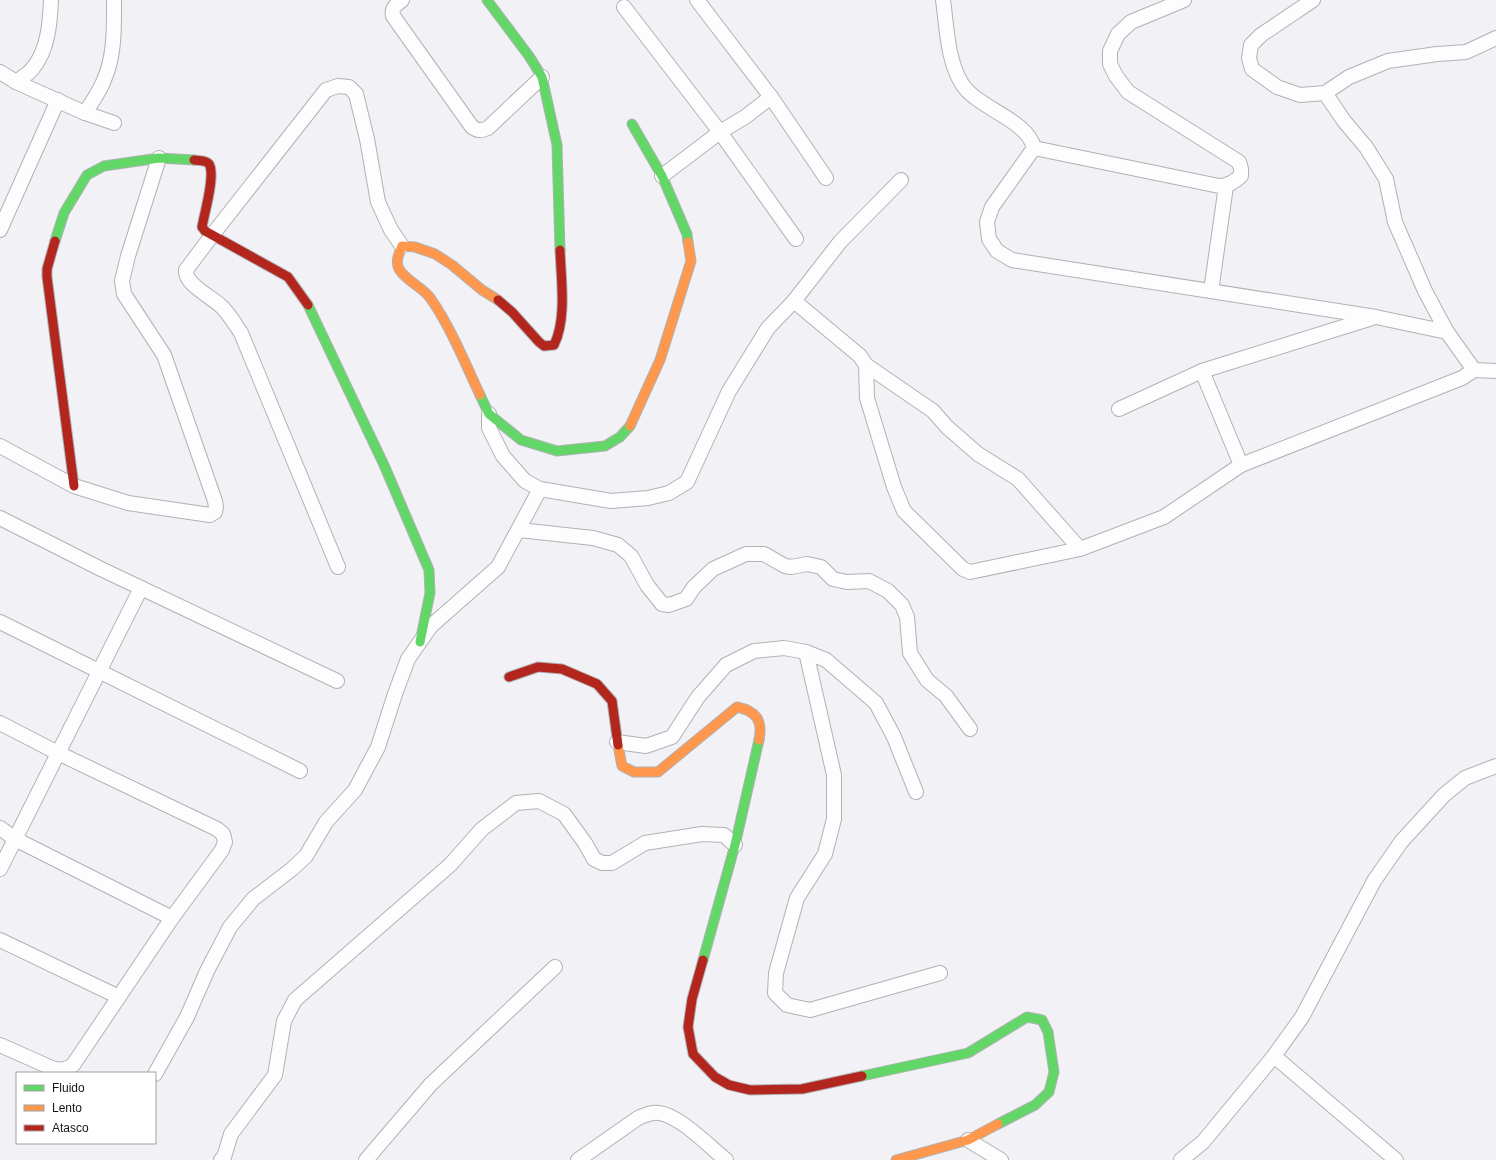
<svg xmlns="http://www.w3.org/2000/svg" width="1496" height="1160" font-family="Helvetica,sans-serif">
	<style>
		.lines { fill: none; stroke-linecap: round; stroke-linejoin: round }
		.street-casing { stroke: #b1b2b5; stroke-width: 16 }
		.fast-casing { stroke: #b1b2b5; stroke-width: 11 }
		.slow-casing { stroke: #b1b2b5; stroke-width: 11 }
		.jam-casing { stroke: #b1b2b5; stroke-width: 11 }
		.street { stroke: #fdfdfe; stroke-width: 14 }
		.fast { stroke: #63d668; stroke-width: 9 }
		.slow { stroke: #ff974d; stroke-width: 9 }
		.jam { stroke: #b3261e; stroke-width: 9 }
	</style>
	<rect width="100%" height="100%" fill="#f1f1f6"/>
	<g class="lines">
		<g class="street-casing">
			<g id="street">
				<path d="M402 0C396 5 391 8 393 16L472 127C478 131 481 131 488 128L542 77"/>
				<polyline points="697,0 771,97 826,178"/>
				<path d="M943 0C947 28 947 59 962 84 978 109 1027 119 1034 148L992 207 987 222 989 239 997 251 1012 260 1376 317 1447 332"/>
				<polyline points="1313,0 1261,35 1251,45 1249,58 1252,69 1277,87 1300,95 1325,93 1349,77 1388,61 1437,54 1466,52 1496,38"/>
				<polyline points="624,7 720,132 796,239"/>
				<polyline points="0,72 16,82 85,113 114,123"/>
				<path d="M16 82C21 78 29 74 33 68 48 50 50 23 51 0"/>
				<polyline points="1325,93 1344,121 1366,147 1386,179 1395,222 1425,291 1447,332 1474,370 1496,371"/>
				<path d="M85 113C92 102 100 91 104 80 115 55 114 27 114 0"/>
				<path d="M1034 148 1219 186C1228 186 1234 182 1241 176V169L1239 162 1128 92 1116 76 1110 64V51L1118 34 1131 22 1184 0"/>
				<polyline points="662,176 720,132 745,117 771,97"/>
				<polyline points="0,230 58,100"/>
				<polyline points="1211,291 1226,186"/>
				<polyline points="794,301 860,356 866,365 867,398 894,487 904,511 963,569 970,572 1080,549 1164,517 1241,465 1462,378 1474,370"/>
				<polyline points="866,365 933,411 947,427 978,454 1018,479 1080,549"/>
				<polyline points="1202,371 1241,465"/>
				<polyline points="1119,409 1202,371 1372,318"/>
				<polyline points="489,414 489,428 503,456 525,481 540,489 611,501 648,498 669,493 687,482 729,391 768,328 794,301 840,242 901,180"/>
				<polyline points="0,446 74,486 128,503 210,515 215,512 216,507 215,501 164,355 124,294 122,281 128,256 159,158"/>
				<polyline points="0,518 101,569 337,681"/>
				<polyline points="519,530 593,538 618,545 631,556 647,585 662,604 669,605 686,599 694,587 713,569 746,554 764,554 785,566 791,567 807,564 821,567 833,579 847,582 869,581 888,591 902,605 907,617 910,653 927,680 946,696 970,729"/>
				<path d="M338 567 241 333C235 324 229 314 222 307 212 297 184 284 186 270L213 234 326 90 338 86 349 87 356 94 367 139 378 202 391 230 402 246"/>
				<polyline points="0,622 300,771"/>
				<polyline points="806,652 834,775 834,819 825,854 797,898 776,973 775,993 787,1005 810,1010 940,973"/>
				<path d="M0 723 58 753 217 829 223 834 225 842 222 850 172 918 73 1065C66 1070 62 1070 54 1069L0 1045"/>
				<polyline points="617,742 646,746 672,737 698,697 726,665 754,651 784,648 806,652 826,660 876,703 894,737 916,792"/>
				<polyline points="0,828 15,839 172,918"/>
				<polyline points="0,869 141,588"/>
				<polyline points="0,940 119,997"/>
				<polyline points="1274,1056 1396,1160"/>
				<polyline points="155,1074 187,1017 207,971 230,927 253,899 292,869 306,856 326,822 355,790 378,747 395,694 408,659 431,626 498,567 540,489"/>
				<polyline points="968,1140 1001,1160"/>
				<polyline points="221,1160 224,1157 231,1134 275,1075 284,1021 295,1000 450,865 482,829 516,803 539,801 564,814 585,843 594,859 602,863 612,863 645,843 702,834 724,835 735,845"/>
				<polyline points="366,1160 431,1084 555,967"/>
				<path d="M578 1160 638 1118C645 1115 652 1112 659 1113 679 1115 710 1147 726 1160"/>
				<polyline points="1181,1160 1203,1142 1274,1056 1302,1017 1374,881 1401,842 1444,795 1465,778 1496,766"/>
			</g>
		</g>
		<g class="fast-casing">
			<g id="fast">
				<polyline points="487,0 529,56 542,77 557,145 560,250"/>
				<polyline points="632,124 662,176 687,234 688,242"/>
				<polyline points="55,241 64,213 87,175 104,166 159,158 194,160"/>
				<polyline points="308,305 384,465 429,570 430,593 420,642"/>
				<polyline points="480,395 489,414 521,440 557,451 605,446 620,437 630,426"/>
				<polyline points="703,960 735,845 759,740"/>
				<polyline points="862,1076 968,1053 1027,1017 1042,1020 1048,1032 1054,1072 1049,1092 1035,1105 998,1124"/>
			</g>
		</g>
		<g class="slow-casing">
			<g id="slow">
				<path d="M480 395C465 363 451 328 431 299 424 288 406 281 399 269 395 261 399 254 402 246L415 247 435 254 452 265 482 290 498 300"/>
				<polyline points="630,426 660,360 691,261 688,242"/>
				<path d="M618 745 622 766 634 772H658L737 707C756 711 763 720 759 740"/>
				<polyline points="896,1160 968,1140 998,1124"/>
			</g>
		</g>
		<g class="jam-casing">
			<g id="jam">
				<path d="M194 160C199 161 206 160 209 164 216 175 204 214 202 227L205 231 288 277 308 305"/>
				<polyline points="55,241 47,269 47,277 74,486"/>
				<path d="M498 300 512 312 539 342 544 346 554 345C567 319 561 279 560 250"/>
				<polyline points="509,677 538,667 562,669 597,684 612,701 618,745"/>
				<polyline points="703,960 692,999 688,1027 693,1054 715,1077 729,1085 750,1090 802,1089 862,1076"/>
			</g>
		</g>
		<use href="#street" class="street"/>
		<use href="#fast" class="fast"/>
		<use href="#slow" class="slow"/>
		<use href="#jam" class="jam"/>
	</g>
	<rect x="16" y="1072" width="140" height="72" fill="#ffffff" stroke="#a1a1a3"/>
	<rect x="24" y="1085" width="20" height="6" fill="#63d668" stroke="#a1a1a3"/>
	<text x="52" y="1092" font-size="12" fill="#141518">Fluido</text>
	<rect x="24" y="1105" width="20" height="6" fill="#ff974d" stroke="#a1a1a3"/>
	<text x="52" y="1112" font-size="12" fill="#141518">Lento</text>
	<rect x="24" y="1125" width="20" height="6" fill="#b3261e" stroke="#a1a1a3"/>
	<text x="52" y="1132" font-size="12" fill="#141518">Atasco</text>
</svg>
